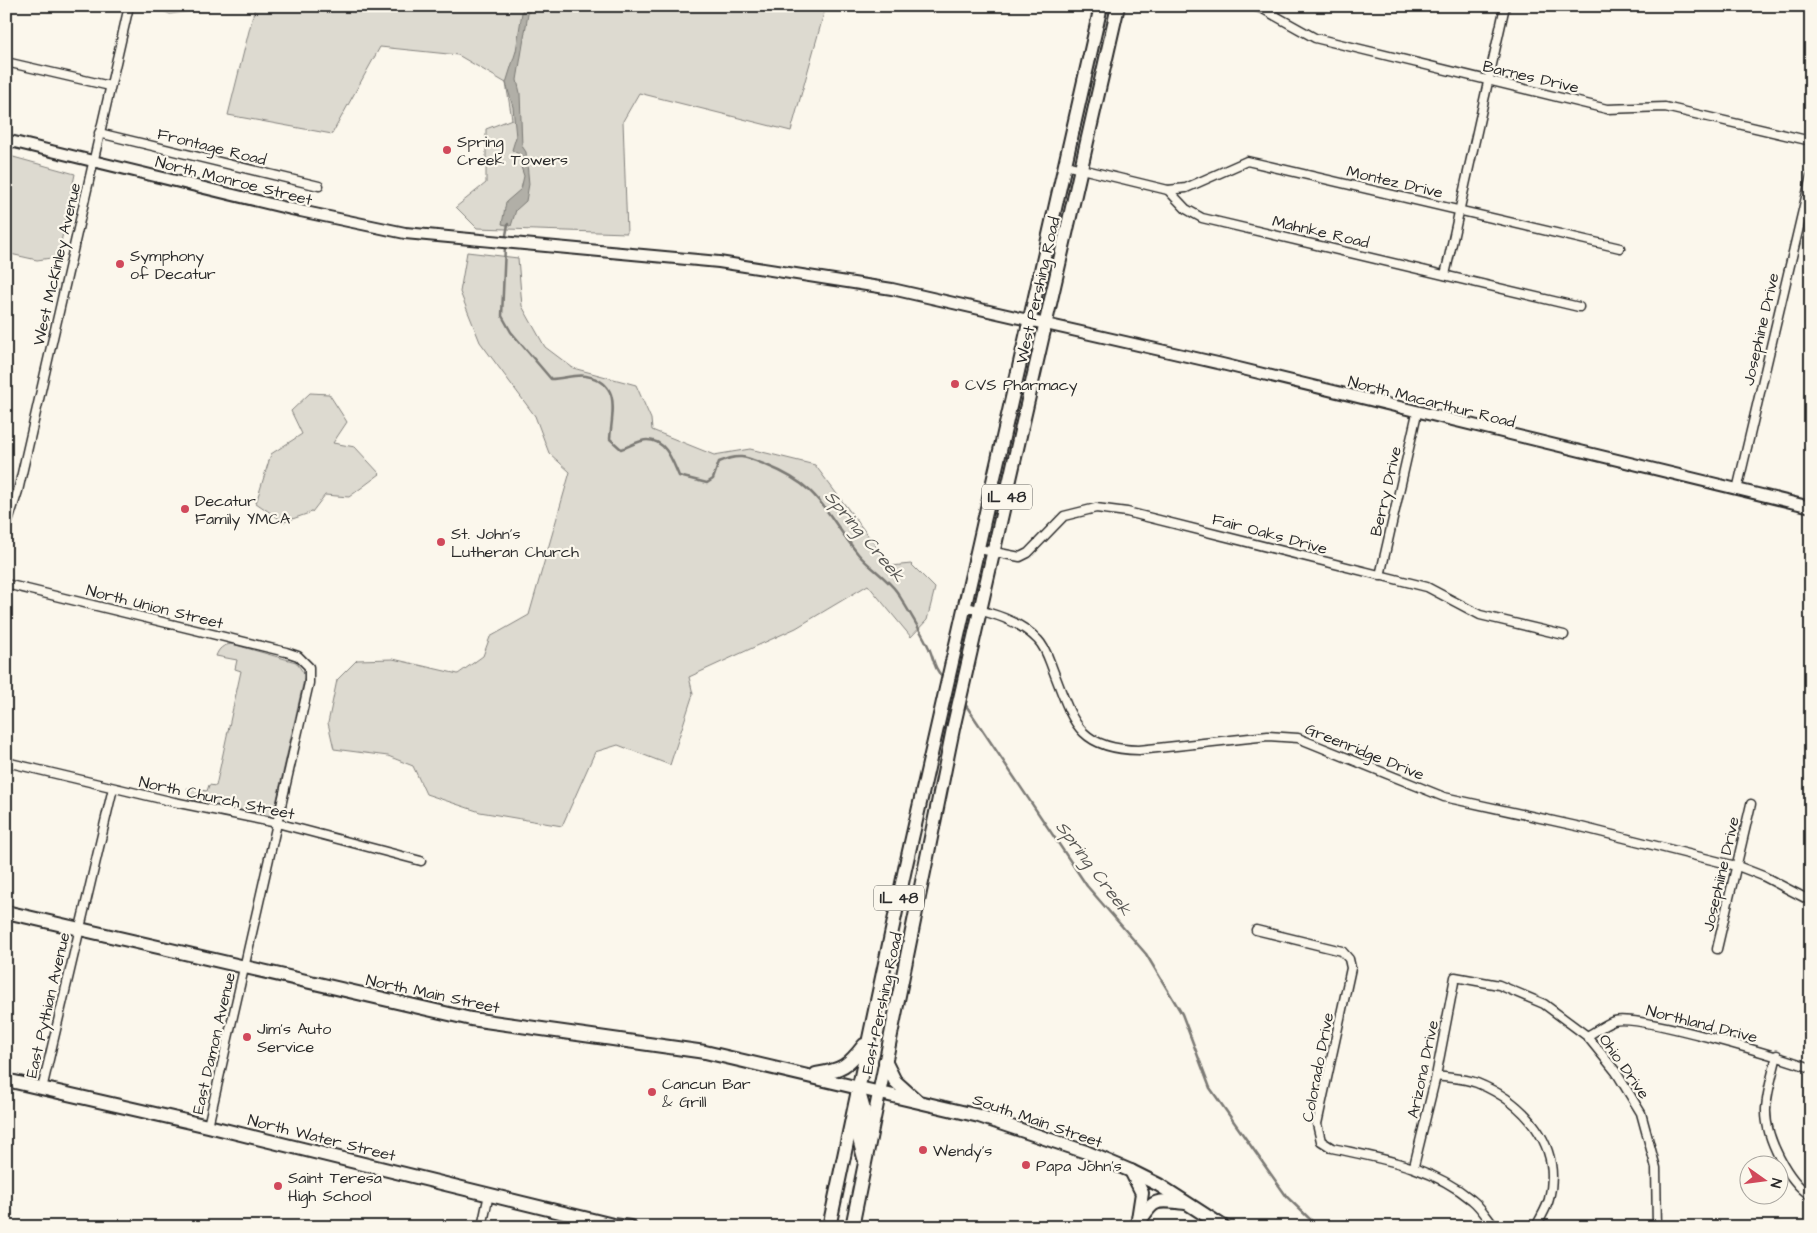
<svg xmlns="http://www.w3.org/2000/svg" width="1817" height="1233" font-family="'Architects Daughter',sans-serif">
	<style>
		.green { fill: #dddad0; stroke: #84827e }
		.water { fill: #b1afa7; stroke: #7b7a75 }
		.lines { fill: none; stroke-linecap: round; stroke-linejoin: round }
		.stream { stroke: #7b7a75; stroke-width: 2.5 }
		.minor-casing { stroke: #2b2b2b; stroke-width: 11 }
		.tertiary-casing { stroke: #2b2b2b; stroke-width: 14 }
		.primary-casing { stroke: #2b2b2b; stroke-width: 16 }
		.minor { stroke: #fbf7ec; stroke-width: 8 }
		.tertiary { stroke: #fbf7ec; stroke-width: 10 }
		.primary { stroke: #fbf7ec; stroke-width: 12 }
		.poi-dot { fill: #d1495b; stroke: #fbf7ec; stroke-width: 2 }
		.labels { text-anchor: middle; stroke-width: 4.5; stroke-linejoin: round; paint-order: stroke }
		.shield { fill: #fbf7ec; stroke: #696865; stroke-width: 1 }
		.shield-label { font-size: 15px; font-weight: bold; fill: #2b2b2b }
		.street-label { font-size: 16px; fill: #2b2b2b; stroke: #fbf7ec }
		.poi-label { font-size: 16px; fill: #2b2b2b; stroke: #fbf7ec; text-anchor: start }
		.water-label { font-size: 18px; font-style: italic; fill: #5a5956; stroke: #fbf7ec }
	</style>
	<rect width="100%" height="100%" fill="#fbf7ec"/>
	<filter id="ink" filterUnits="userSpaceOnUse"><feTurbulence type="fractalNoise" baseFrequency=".02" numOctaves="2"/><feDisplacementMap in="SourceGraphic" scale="10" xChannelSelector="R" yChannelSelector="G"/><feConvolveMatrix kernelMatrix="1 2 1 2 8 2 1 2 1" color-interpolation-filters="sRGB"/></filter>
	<g filter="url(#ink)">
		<g class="green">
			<polygon points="149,6 230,6 170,14"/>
			<polygon points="250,6 826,6 791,131 639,93 623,121 627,233 477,228 456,207 486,183 486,129 512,119 506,83 458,55 380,47 332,134 228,115 255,7"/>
			<polygon points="6,155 75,174 58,257 37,260 6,253"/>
			<polygon points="467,252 518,258 522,306 545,347 573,368 636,385 651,419 652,430 714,455 750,449 815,465 891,566 911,564 935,588 927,620 911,637 868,585 796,628 689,677 693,694 670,765 618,745 595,752 562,826 480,812 426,794 413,766 388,756 334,749 328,723 337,680 357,660 393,659 458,674 483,656 490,637 529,615 570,472 549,453 535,416 480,342 460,292"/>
			<polygon points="310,393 329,394 347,422 333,443 355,447 380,474 349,497 325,495 312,512 284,522 256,503 271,454 302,434 291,411"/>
			<path d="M232 644 296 662 305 675 274 812 271 816 193 800 187 788 207 791 209 785 216 786 241 671 235 669 237 660 216 656C219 648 223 645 232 644Z"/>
		</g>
		<polygon class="water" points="523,6 532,6 528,14 517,80 520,93 522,146 526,152 529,184 526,201 516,210 511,226 502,224 506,202 521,189 524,176 521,167 523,157 512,150 516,137 513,107 506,83 516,51"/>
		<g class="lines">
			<g class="stream">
				<polyline points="505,241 508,224"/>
				<path d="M505 246 502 316 511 332 551 379C562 379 576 374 586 376 622 383 612 412 610 439L621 449C629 447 639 440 647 440 667 440 673 463 679 476L707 483 713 479 719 462C740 453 746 457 766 465 823 488 823 511 859 555 870 568 887 578 897 592 908 610 920 629 929 648 935 662 933 666 943 678"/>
				<polyline points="963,701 1087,886 1146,954 1182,1014 1210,1088 1287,1197 1314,1223 1322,1227"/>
			</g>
			<g class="minor-casing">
				<g id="minor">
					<polyline points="1252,6 1263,9 1315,38 1607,109 1665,107 1811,141"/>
					<polyline points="6,62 110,86"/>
					<polyline points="99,133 319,186"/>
					<polyline points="1065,165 1168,190 1186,209 1202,218 1579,307"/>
					<polyline points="1168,190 1186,188 1247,161 1620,248"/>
					<polyline points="1445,275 1505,6"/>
					<polyline points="1737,490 1811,176"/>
					<polyline points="6,528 18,491 129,6"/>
					<polyline points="979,549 1020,557 1028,553 1064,516 1096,508 1127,512 1427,587 1480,615 1564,635"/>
					<polyline points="1380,576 1417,413"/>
					<polyline points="6,584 286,652 298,656 309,667 309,683 208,1126"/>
					<path d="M966 607C992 613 1019 620 1038 640 1046 648 1049 660 1053 670 1073 721 1077 749 1139 750L1268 736 1298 738 1444 797 1581 827 1740 867 1763 876 1811 901"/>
					<polyline points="6,762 174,802 277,823 421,861"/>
					<path d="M1256 930 1342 951 1349 959 1351 968 1317 1124 1321 1141 1332 1148C1382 1159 1431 1166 1472 1200 1481 1207 1487 1218 1495 1227"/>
					<polyline points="1717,949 1751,804"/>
					<path d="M1587 1036C1595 1032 1605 1024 1614 1021 1639 1014 1780 1057 1811 1068"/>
					<path d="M1777 1055C1773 1073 1767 1091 1766 1109 1765 1138 1788 1181 1811 1196"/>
					<path d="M1436 1076C1449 1078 1465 1078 1477 1083 1524 1102 1563 1145 1549 1199 1547 1208 1540 1218 1536 1227"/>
					<polyline points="42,1089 113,788"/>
					<polyline points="1414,1166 1436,1076 1455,977 1499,985 1544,1004 1587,1036 1616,1072 1641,1113 1656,1168 1657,1227"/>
					<polyline points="482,1227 489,1194"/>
				</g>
			</g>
			<g class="tertiary-casing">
				<polyline id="tertiary" points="6,140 291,209 405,233 719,262 892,289 1222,364 1811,507"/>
			</g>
			<g class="primary-casing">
				<g id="primary">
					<polyline points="6,912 471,1019 705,1052 979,1116 1086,1152 1131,1171 1159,1185 1224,1227"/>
					<polyline points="885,1061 895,1081 916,1100"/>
					<path d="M816 1074C842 1070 848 1066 864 1045"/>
					<polyline points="6,1080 208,1126 613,1225 630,1227"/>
					<polyline points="858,1089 864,1110 859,1139 864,1158"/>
					<polyline points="1131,1171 1142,1193 1138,1219"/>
					<path d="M1137 1226C1154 1198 1154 1200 1186 1203"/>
					<polyline points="829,1227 905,869 1101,6"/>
					<polyline points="852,1227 953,729 1118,6"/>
				</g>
			</g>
			<use href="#minor" class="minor"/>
			<use href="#tertiary" class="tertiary"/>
			<use href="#primary" class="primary"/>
		</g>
	</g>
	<g class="poi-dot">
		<circle cx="447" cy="150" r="5"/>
		<circle cx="120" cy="264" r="5"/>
		<circle cx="955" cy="384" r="5"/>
		<circle cx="185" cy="509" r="5"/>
		<circle cx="441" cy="542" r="5"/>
		<circle cx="247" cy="1037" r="5"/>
		<circle cx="652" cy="1092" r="5"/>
		<circle cx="923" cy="1150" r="5"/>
		<circle cx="1026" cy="1165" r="5"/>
		<circle cx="278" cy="1186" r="5"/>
	</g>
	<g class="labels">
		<g class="shield">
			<rect x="982" y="484.5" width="50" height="25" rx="4"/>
			<rect x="874" y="885.5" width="50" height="25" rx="4"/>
		</g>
		<g class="shield-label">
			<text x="1007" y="502">IL 48</text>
			<text x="899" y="903">IL 48</text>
		</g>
		<g class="street-label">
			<text transform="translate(1531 76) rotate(13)" y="6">Barnes Drive</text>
			<text transform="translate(212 146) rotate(14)" y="6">Frontage Road</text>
			<text transform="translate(234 180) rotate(14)" y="6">North Monroe Street</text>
			<text transform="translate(1395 181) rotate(13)" y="6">Montez Drive</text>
			<text transform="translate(1321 231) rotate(13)" y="6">Mahnke Road</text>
			<text transform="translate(56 264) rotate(-77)" y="6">West McKinley Avenue</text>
			<text transform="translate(1037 290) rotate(-77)" y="6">West Pershing Road</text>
			<text transform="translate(1760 329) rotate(-77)" y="6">Josephine Drive</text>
			<text transform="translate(1432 401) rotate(14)" y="6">North Macarthur Road</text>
			<text transform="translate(1385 491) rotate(-77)" y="6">Berry Drive</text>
			<text transform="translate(1270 533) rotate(15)" y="6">Fair Oaks Drive</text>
			<text transform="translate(155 606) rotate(14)" y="6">North Union Street</text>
			<text transform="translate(1365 751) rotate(22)" y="6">Greenridge Drive</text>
			<text transform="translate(217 797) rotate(12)" y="6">North Church Street</text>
			<text transform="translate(1720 874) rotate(-77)" y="6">Josephiine Drive</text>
			<text transform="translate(433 993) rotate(12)" y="6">North Main Street</text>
			<text transform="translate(881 1003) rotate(-78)" y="6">East Pershing Road</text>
			<text transform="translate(47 1005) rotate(-77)" y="6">East Pythian Avenue</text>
			<text transform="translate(1702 1023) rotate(14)" y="6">Northland Drive</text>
			<text transform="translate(213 1043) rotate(-77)" y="6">East Damon Avenue</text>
			<text transform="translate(1625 1066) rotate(55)" y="6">Ohio Drive</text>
			<text transform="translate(1317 1067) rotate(-79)" y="6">Colorado Drive</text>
			<text transform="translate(1422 1069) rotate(-78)" y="6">Arizona Drive</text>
			<text transform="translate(1038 1120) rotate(19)" y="6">South Main Street</text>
			<text transform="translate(322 1137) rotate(14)" y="6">North Water Street</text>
		</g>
		<g class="poi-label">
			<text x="457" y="147">Spring<tspan x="457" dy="18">Creek Towers</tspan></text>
			<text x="130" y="261">Symphony<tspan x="130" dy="18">of Decatur</tspan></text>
			<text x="965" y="390">CVS Pharmacy</text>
			<text x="195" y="506">Decatur<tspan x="195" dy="18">Family YMCA</tspan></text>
			<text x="451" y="539">St. John's<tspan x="451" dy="18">Lutheran Church</tspan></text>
			<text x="257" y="1034">Jim's Auto<tspan x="257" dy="18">Service</tspan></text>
			<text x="662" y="1089">Cancun Bar<tspan x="662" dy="18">&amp; Grill</tspan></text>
			<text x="933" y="1156">Wendy's</text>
			<text x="1036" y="1171">Papa John's</text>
			<text x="288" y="1183">Saint Teresa<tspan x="288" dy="18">High School</tspan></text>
		</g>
		<g class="water-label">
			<text transform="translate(865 536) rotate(50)" y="6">Spring Creek</text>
			<text transform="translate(1094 868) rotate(53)" y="6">Spring Creek</text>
		</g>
	</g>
	<rect width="1817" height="1233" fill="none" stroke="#fbf7ec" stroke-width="25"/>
	<rect x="12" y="12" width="1792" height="1208" fill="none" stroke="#2b2b2b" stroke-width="2" filter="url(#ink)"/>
	<g transform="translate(1764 1180) rotate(104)"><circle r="24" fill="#fbf7ec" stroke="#a8a59f"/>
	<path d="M0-4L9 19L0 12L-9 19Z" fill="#d1495b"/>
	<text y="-8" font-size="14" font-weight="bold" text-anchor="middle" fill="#2b2b2b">N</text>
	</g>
</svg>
